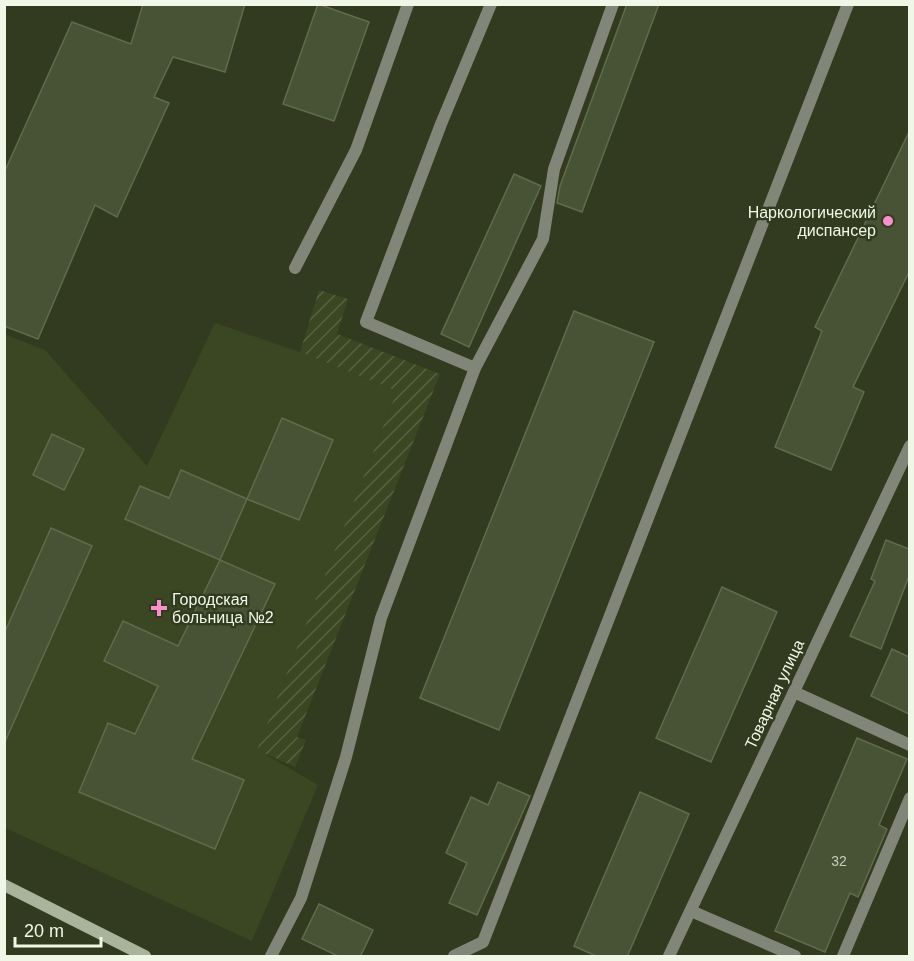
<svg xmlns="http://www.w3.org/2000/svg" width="914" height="961" font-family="Helvetica,sans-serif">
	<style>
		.built { fill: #3a4722 }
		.industrial { fill: url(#industrial-furrows) }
		.building { fill: #485335; stroke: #606b4c; stroke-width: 1.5 }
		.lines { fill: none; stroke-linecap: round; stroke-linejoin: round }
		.service { stroke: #818678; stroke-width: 12 }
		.minor { stroke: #818678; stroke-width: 12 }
		.secondary { stroke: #aab39c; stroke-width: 12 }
		.poi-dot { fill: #f890cc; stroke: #323b1f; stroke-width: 2 }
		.labels { text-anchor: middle; stroke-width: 5; stroke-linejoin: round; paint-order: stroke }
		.number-label { font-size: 14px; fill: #c6ceba }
		.poi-label { font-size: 16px; fill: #f0f7e6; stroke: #323b1f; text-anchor: end }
		.street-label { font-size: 16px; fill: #f0f7e6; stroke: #323b1f }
	</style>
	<defs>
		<pattern id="industrial-furrows" width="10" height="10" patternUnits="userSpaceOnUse" patternTransform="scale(1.5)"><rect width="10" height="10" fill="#3a4722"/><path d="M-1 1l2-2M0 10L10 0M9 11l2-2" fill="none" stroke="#576242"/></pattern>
	</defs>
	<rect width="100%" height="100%" fill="#323b1f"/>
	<polygon class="built" points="215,323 300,352 397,391 258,750 318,785 252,941 5,828 4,334 45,350 147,466"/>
	<polygon class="industrial" points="319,290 348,299 337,334 440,374 297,737 306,740 295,767 257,750 397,391 300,352"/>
	<g class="building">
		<polygon points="143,4 245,4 225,72 173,57 154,97 169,103 117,217 95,205 38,339 4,326 4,173 72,22 131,44"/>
		<polygon points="318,4 369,22 334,121 283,104"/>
		<polygon points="627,4 659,4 582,212 557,203 560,186"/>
		<polygon points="909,132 909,272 853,387 864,392 831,470 775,447 822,331 815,327"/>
		<polygon points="514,174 541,186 469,347 441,334"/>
		<polygon points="574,311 654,342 499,730 420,698"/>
		<polygon points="282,418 333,440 299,520 247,499"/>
		<polygon points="52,434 84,449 64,490 33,475"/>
		<polygon points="181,470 247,499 220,560 125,519 140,486 169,498"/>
		<polygon points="51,528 92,546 4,744 4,634"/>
		<polygon points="886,540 909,549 909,576 881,649 850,636 875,581 871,579"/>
		<polygon points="220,560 275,584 192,759 244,780 215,849 79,792 108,723 135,734 158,686 104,661 123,621 178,646"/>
		<polygon points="722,587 777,612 711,762 656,738"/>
		<polygon points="892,649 909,657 909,714 871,696"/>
		<polygon points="857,738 907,759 879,825 887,829 858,897 850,893 825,952 775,931"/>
		<polygon points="498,782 530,796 477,915 449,903 467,863 446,853 471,797 488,805"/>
		<polygon points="640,792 689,814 627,957 598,957 574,946"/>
		<polygon points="319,904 373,930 360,957 340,957 302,939"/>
	</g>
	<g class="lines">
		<g class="service">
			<polyline points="295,268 356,150 408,4"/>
			<polyline points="475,368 366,322 441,124 491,4"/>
			<polyline points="794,692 910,745"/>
			<polyline points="691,911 795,956"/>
			<polyline points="271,956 301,898 346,757 381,618 475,368 543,239 554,169 613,4"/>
			<polyline points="454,956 483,942 848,4"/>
			<polyline points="843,956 910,798"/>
		</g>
		<polyline class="minor" points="669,956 910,446"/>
		<polyline class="secondary" points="4,885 145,956"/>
	</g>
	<g class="poi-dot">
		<circle cx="888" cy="221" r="6"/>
		<path d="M156 599h6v6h6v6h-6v6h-6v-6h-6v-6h6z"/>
	</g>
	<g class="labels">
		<g class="number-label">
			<text x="839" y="866">32</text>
		</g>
		<g class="poi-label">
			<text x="876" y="218">Наркологический<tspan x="876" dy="18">диспансер</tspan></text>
			<text x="172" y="605" text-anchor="start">Городская<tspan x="172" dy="18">больница №2</tspan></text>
		</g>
		<g class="street-label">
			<text transform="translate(774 694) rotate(-65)" y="6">Товарная улица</text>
		</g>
	</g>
	<rect width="914" height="961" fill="none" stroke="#f0f7e6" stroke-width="12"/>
	<path d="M15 937v9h86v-9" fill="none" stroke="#f0f7e6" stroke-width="3"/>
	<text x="24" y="937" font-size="18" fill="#f0f7e6" stroke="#323b1f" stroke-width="4.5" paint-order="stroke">20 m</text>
</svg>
